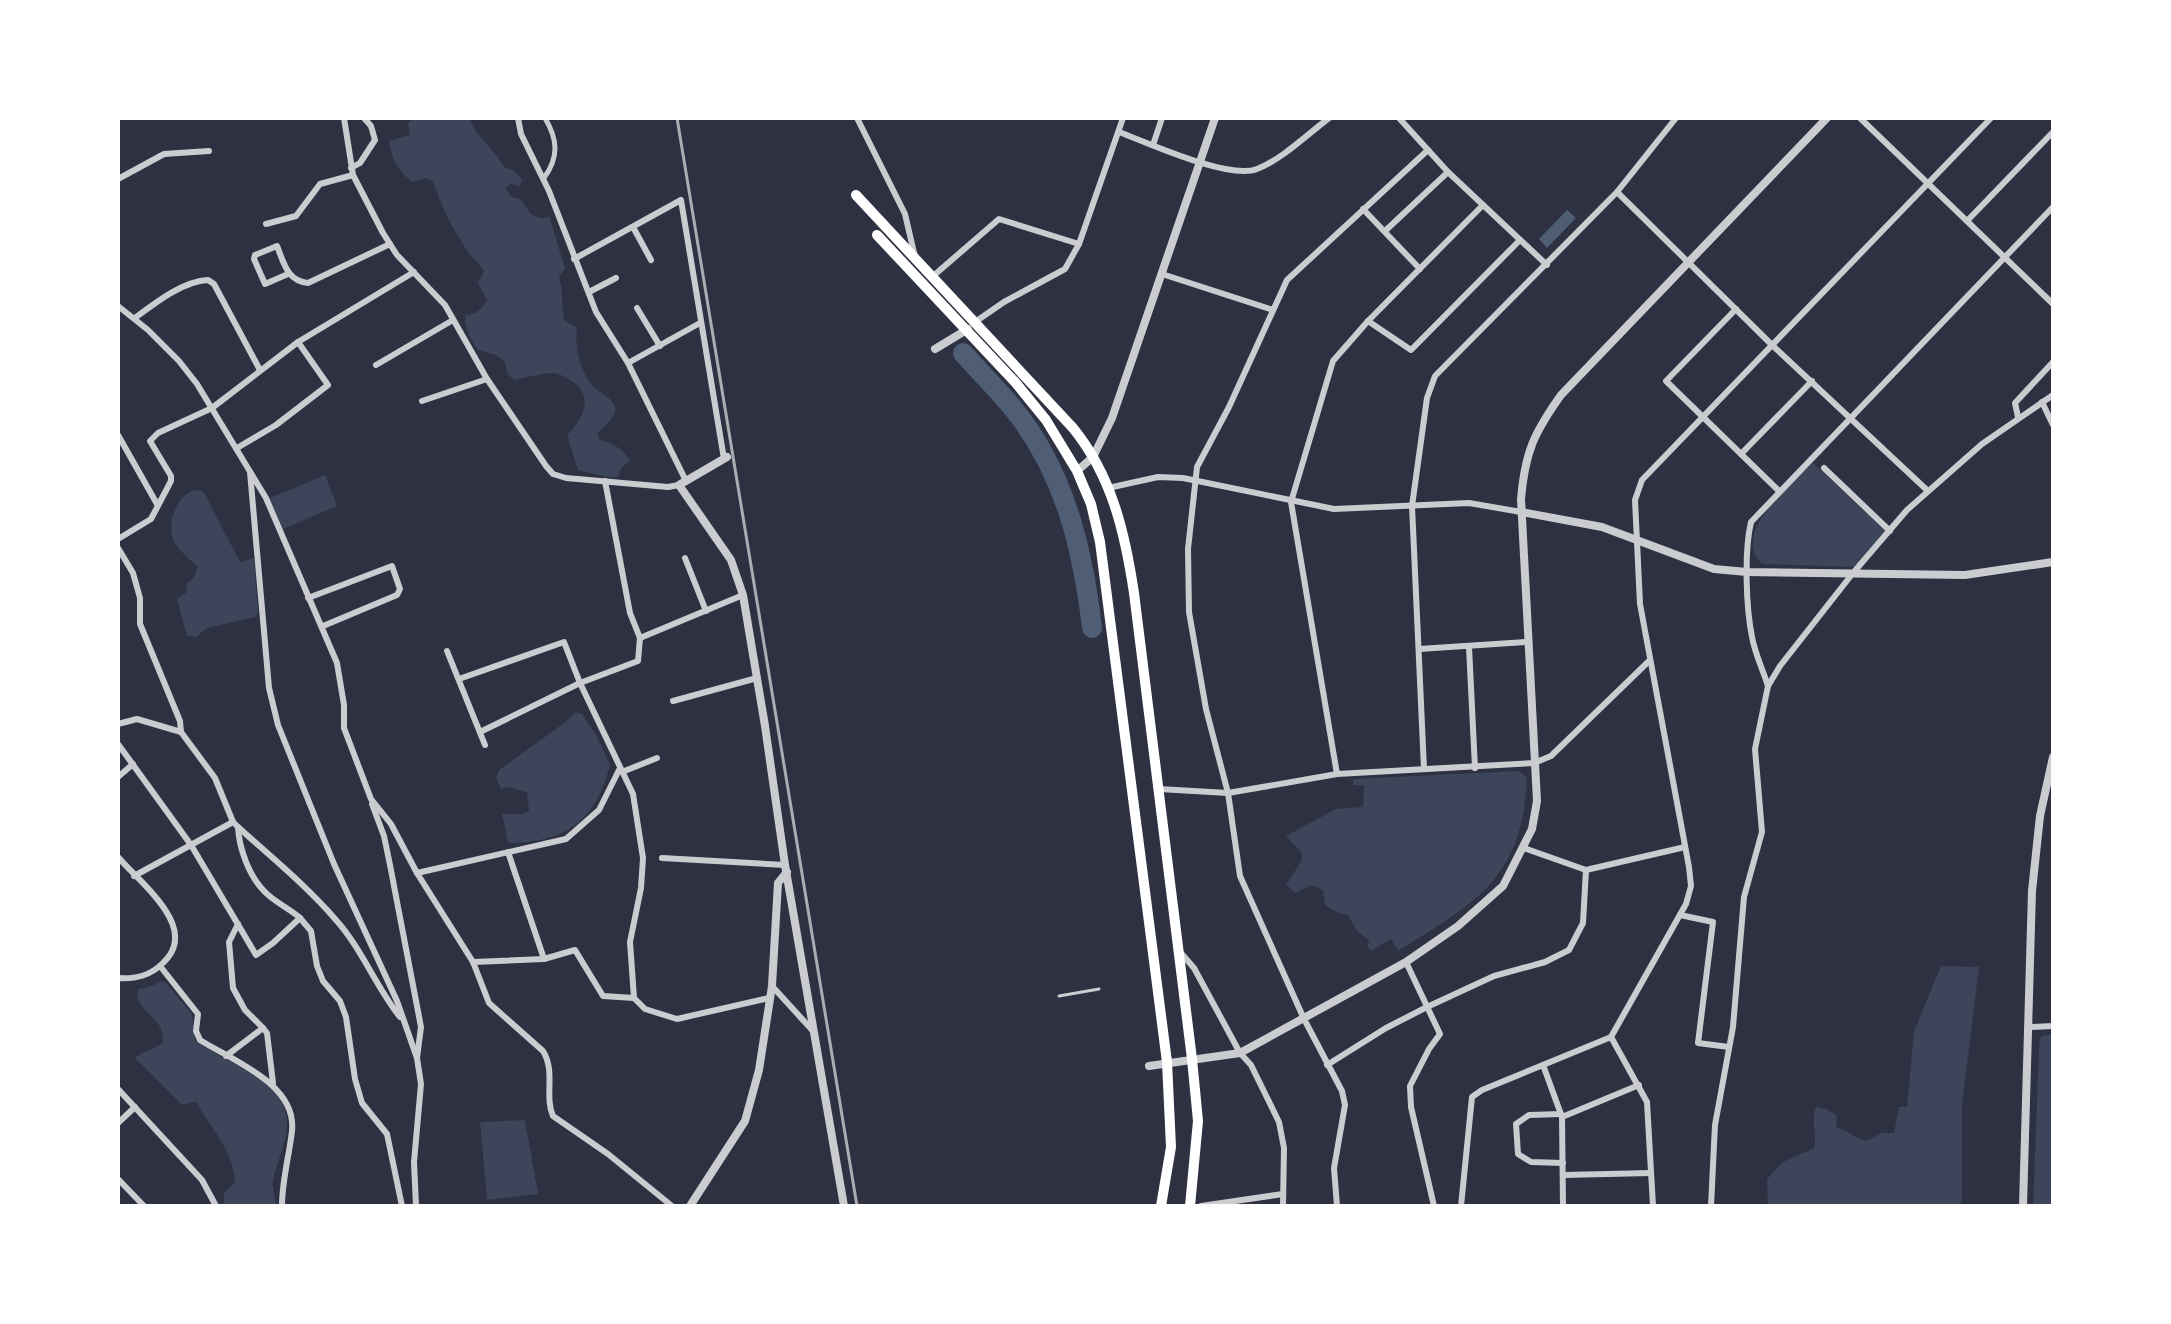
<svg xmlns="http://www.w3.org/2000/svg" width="2171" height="1324" font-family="'Noto Sans',sans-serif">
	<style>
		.green { fill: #3c4559 }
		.water { fill: #4f5d75 }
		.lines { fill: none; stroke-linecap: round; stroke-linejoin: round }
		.river { stroke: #4f5d75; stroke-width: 20 }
		.service { stroke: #caccd0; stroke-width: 3 }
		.pedestrian { stroke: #caccd0; stroke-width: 5 }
		.minor { stroke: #caccd0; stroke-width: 6 }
		.tertiary { stroke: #caccd0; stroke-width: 8 }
		.primary { stroke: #fff; stroke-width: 10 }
		.rail { stroke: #abadb3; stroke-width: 3 }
	</style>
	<rect width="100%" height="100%" fill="#2d3142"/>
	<g class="green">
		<path d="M413 118H470C474 136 495 149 504 167L513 170 522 180 520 186 510 184 505 188 512 197 520 199 531 214 542 219 549 216 565 268 559 277C564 292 561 305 564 320L577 328C574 346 580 370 591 384 598 393 618 399 615 413 613 420 602 427 598 433L599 439C612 444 624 448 630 461L621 468 618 477 612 478 578 470 567 435C583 419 596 395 570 380 565 377 559 373 552 373 546 373 521 378 515 380L508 375 504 361 496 355 478 350C470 339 465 329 465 315 477 314 481 310 487 300L478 283 484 271C478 262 469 255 464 246 451 225 440 204 433 181L425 178 413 182C398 172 391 158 389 141L410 135 408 123Z"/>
		<path d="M1813 463 1885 531 1854 567 1762 564C1729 533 1792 484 1813 463Z"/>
		<polygon points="325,475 337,506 283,529 270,498"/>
		<path d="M195 490 203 491 240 562 254 558 258 613 255 617 207 628 196 637 187 636 177 599 187 592 186 584 194 578 198 566C191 562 179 550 175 543 164 526 177 494 195 490Z"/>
		<path d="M575 712 582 714 596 735 610 765C596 821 565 843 508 843L502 814H523L529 811 527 792 508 787 501 789 496 778 499 770 567 721Z"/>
		<path d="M1519 771 1527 778C1523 878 1476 903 1398 951L1391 939 1371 951 1367 945 1370 941 1357 931 1347 914H1340L1325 905 1323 890 1311 885 1295 893 1286 885 1302 860 1301 852 1286 836 1336 809 1363 807 1364 786 1353 785V779Z"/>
		<path d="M1941 966 1979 967 1962 1105V1200L1959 1206H1768L1767 1179 1783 1162 1814 1148C1818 1134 1810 1122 1816 1107L1826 1109 1837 1115 1836 1127C1850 1131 1854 1138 1866 1141L1881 1133H1894L1899 1107H1907L1914 1031Z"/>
		<path d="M160 981 166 983 192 1014 195 1040C225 1064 289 1080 287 1126 286 1146 276 1163 273 1181 272 1188 275 1198 276 1206H224V1193L235 1183C235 1153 210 1127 196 1102L182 1105 135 1058C143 1051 154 1049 163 1043 163 1038 163 1033 161 1029 154 1013 134 1008 138 989L152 986Z"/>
		<polygon points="2044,1035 2053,1035 2053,1206 2033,1206 2039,1049 2040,1038"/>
		<polygon points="525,1120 538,1194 487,1200 480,1122"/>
	</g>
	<polygon class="water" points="1567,210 1576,218 1547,248 1539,239"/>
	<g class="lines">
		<path class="river" d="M963 353C979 371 997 389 1012 407 1064 470 1083 549 1092 628"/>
		<polyline class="service" points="1059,996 1099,989"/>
		<path class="pedestrian" d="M544 178C559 157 558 140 545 118"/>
		<g class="minor">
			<polyline points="344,118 353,175 383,233 397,255 445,305 487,379 546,466 553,474 566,478 668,487 679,485"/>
			<polyline points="518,118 521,134 549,191 596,312 628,363 686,481"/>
			<polyline points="857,118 905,214 915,257"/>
			<polyline points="1399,118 1448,172 1547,265"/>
			<polyline points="1860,118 2053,304"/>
			<path d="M1119 132C1148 143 1229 180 1257 169 1281 160 1308 134 1329 118"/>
			<polyline points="1153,145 1162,118"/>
			<polyline points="351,168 360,163 375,140 371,126 364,118"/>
			<polyline points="118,179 164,154 209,151"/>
			<polyline points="1617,192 1772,345 1928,491"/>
			<polyline points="1363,209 1420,269"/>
			<polyline points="1967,221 2053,132"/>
			<polyline points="266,224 296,216 320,184 353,175"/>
			<polyline points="633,227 651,260"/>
			<polyline points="1385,231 1448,172"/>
			<polyline points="574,259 681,200 724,459"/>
			<path d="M288 274 265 284 254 259 255 255 277 246C284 263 287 281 308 283L390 244"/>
			<polyline points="1162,274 1273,310"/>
			<polyline points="932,277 999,219 1079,244"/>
			<polyline points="589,292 616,278"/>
			<path d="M118 306 148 330 179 361 197 384 266 498 337 663 344 705V728L371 799 391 824 417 873 473 962 489 1003 543 1051C556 1072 544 1096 553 1116L608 1154 672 1206"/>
			<polyline points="637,308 660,346"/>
			<polyline points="1736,309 1666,381 1779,491"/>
			<path d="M135 318C155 303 183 281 208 280L214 284 260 370"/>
			<polyline points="1368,321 1411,350 1520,240"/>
			<polyline points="975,322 1004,302 1065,269 1079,244 1123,118"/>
			<polyline points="628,363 700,323"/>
			<polyline points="376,365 453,320"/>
			<polyline points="422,401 487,379"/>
			<polyline points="2042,402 2053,425"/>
			<polyline points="2018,417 2015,403 2053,362"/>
			<polyline points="118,435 157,504"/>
			<polyline points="237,448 276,425 328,385 298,342"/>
			<polyline points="1741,454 1812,381"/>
			<polyline points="1824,468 1890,531"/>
			<polyline points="250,472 269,688 278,725 334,864 397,1001 417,1058 421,1084 414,1162 416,1206"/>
			<polyline points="605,481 630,613 640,638 638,661 580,683 633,794 643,858 641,888 630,942 634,998 645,1009 677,1019 769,998"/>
			<polyline points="1108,488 1158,477 1183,478 1334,509 1469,503 1521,512"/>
			<polyline points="118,539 151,519 171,481 171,476 150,441 158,433 212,408 298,342 414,272"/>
			<path d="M118 548 133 573 140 598V624L180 721 181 732 215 778 233 822 238 827C239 848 249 876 264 891 274 902 289 908 300 918L273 943 256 955 191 845 118 744"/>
			<polyline points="685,558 706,611"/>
			<polyline points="308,598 392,566 400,589 397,595 323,626"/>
			<polyline points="640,638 743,595"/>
			<polyline points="1469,647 1475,768"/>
			<polyline points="1419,649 1527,642"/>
			<polyline points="447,651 485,745"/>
			<polyline points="459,679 564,642 580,683 480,732"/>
			<path d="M1768 686C1763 670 1755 654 1752 637 1746 607 1744 552 1751 522L2053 207"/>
			<polyline points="673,701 757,678"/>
			<polyline points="118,724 137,719 181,732"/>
			<polyline points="1424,769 1412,506 1427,398 1435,376 1617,192 1676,118"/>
			<polyline points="622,772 657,758"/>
			<polyline points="1337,774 1291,502 1333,361 1368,321 1483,205"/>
			<polyline points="118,777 133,764"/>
			<polyline points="1159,789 1228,793 1337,774 1534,763 1551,756 1648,662"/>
			<polyline points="372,804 384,836 390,865 421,1027 417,1058"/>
			<path d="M238 827C271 857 307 886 336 920 362 949 376 987 400 1017"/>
			<polyline points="1524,848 1586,870 1685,847"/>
			<path d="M118 857C140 883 201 928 163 963 150 976 136 979 118 978"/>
			<polyline points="662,858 785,865"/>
			<polyline points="417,873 566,839 599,810 620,768"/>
			<polyline points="134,876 233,822"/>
			<polyline points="1680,915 1713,922 1698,1043 1729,1047"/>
			<polyline points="300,918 311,931 317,966 323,981 340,1001 346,1017 355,1079 362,1103 387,1134 402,1206"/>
			<polyline points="1181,953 1194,968 1240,1053 1251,1065 1279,1122 1284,1148 1283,1206"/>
			<polyline points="544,959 575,950 603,996 634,998"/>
			<polyline points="473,962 544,959 508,852"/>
			<polyline points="1406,962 1440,1034 1429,1049 1410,1086 1411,1107 1434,1206"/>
			<path d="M160 966 198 1014 196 1031 200 1040C233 1061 297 1084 292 1131 289 1157 282 1180 282 1206"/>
			<polyline points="772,986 813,1031"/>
			<polyline points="2030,1027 2053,1026"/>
			<polyline points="263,1028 267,1033 273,1083"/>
			<polyline points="1611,1037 1647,1102 1653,1206"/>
			<polyline points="226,1056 263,1028 245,1010 233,988 229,942 238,924"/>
			<polyline points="1327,1065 1386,1028 1427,1007 1494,976 1545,962 1569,950 1583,923 1586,870"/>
			<polyline points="1543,1065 1562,1117 1563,1206"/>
			<polyline points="118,1089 202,1180 216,1206"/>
			<polyline points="1561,1114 1529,1115 1516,1124 1518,1154 1531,1162 1563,1163"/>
			<polyline points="1562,1117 1639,1085"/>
			<polyline points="118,1123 135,1107"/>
			<polyline points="1563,1175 1651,1173"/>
			<polyline points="118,1179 144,1206"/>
			<polyline points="1201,1206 1283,1194"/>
			<polyline points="1337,1206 1334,1168 1345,1105 1342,1091 1304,1019 1240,876 1228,793 1206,709 1189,612 1188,549 1197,467 1229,407 1287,280 1428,150"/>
			<polyline points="1461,1206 1472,1097 1482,1090 1611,1037 1686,904 1691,886 1689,867 1640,604 1635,500 1642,480 1991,118"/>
			<polyline points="1711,1206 1715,1125 1733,1027 1744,897 1762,832 1755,749 1768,686 1780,666 1853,573 1907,510 1982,444 2053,395"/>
		</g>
		<g class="tertiary">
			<polyline points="935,349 968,329"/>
			<polyline points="727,457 679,485 731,560 743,595 765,726 785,865 844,1206"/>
			<polyline points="1077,471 1093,457 1112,418 1215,118"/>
			<polyline points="1521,512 1602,527 1714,569 1747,572 1965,575 2053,562"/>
			<path d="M1149 1066 1240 1053 1406 962 1458 926 1503 886 1532 829 1537 801 1521 499C1525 452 1534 433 1561 395L1827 118"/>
			<polyline points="690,1206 745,1121 759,1070 772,986 778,883 787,872"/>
			<polyline points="2023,1206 2032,891 2040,816 2053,757"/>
		</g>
		<g class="primary">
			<path d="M856 195 1073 428C1112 476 1125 533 1134 593L1192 1059 1198 1121 1190 1206"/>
			<polyline points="877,235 1015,382 1046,420 1077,471 1091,504 1100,542 1167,1062 1171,1147 1161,1206"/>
		</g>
		<polyline class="rail" points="677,118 857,1206"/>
	</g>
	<rect width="2171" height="1324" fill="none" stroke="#ffffff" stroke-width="240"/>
</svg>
